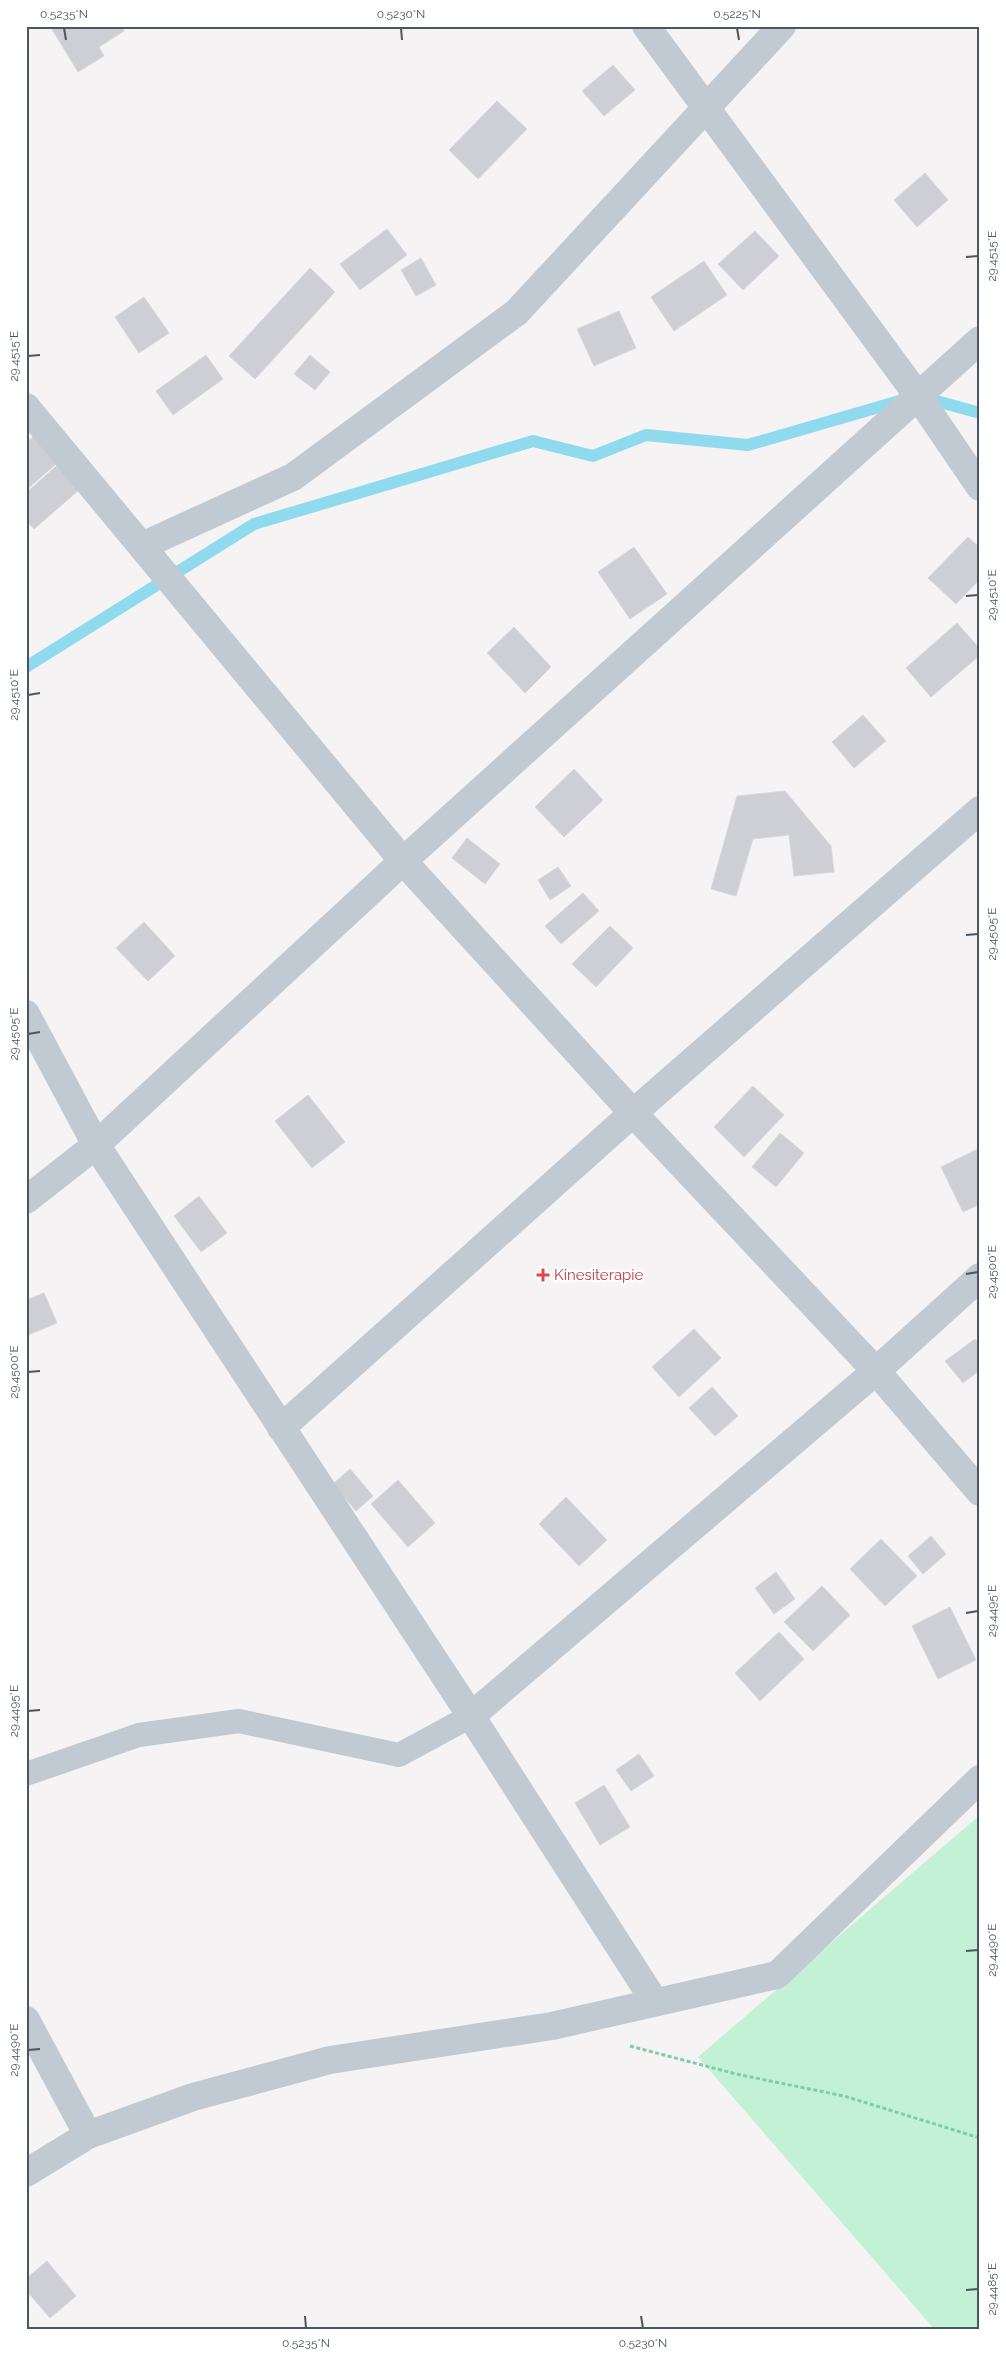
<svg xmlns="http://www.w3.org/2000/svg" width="1006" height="2356" font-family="Raleway,sans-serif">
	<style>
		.green { fill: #c3f1d5 }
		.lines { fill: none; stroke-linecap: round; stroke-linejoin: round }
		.stream { stroke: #90daee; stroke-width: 12 }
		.building { fill: #cdcfd5; stroke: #d7d9de }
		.path { stroke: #7ad0a6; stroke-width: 3; stroke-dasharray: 4 2.5; stroke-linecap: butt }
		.service { stroke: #c1cad2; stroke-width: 24 }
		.minor { stroke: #c1cad2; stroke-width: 28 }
		.ticks { fill: none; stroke: #4a5661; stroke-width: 2 }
		.health-dot { fill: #e0444e; stroke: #fff; stroke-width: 2 }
		.labels { text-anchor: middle; stroke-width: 4.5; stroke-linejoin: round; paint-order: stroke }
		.health-label { font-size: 15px; fill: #be3a42; stroke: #fff; text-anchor: start }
		.neatline { fill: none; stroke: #4a5661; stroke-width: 2 }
		.ticks-label { font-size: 12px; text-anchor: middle; fill: #4a5661 }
	</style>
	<rect width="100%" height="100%" fill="#f5f3f3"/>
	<polygon class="green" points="980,1815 980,2330 935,2330 698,2057"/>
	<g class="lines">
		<g class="stream">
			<polyline points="922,397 980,413"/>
			<polyline points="26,667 254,524 533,441 593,456 646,435 748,445 903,400"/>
		</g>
	</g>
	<g class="building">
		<polygon points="50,26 121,26 124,31 99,47 104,56 78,72"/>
		<polygon points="613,65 635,90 604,116 582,91"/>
		<polygon points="497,101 527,129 478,179 449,150"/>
		<polygon points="925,173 948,200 917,227 894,200"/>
		<polygon points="387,229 407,255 360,290 340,264"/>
		<polygon points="755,231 779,256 743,290 718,264"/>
		<polygon points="421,258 436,285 416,296 401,270"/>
		<polygon points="704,261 727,295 674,331 651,297"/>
		<polygon points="310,268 335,292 255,379 229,356"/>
		<polygon points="144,297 169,333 139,353 115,317"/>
		<polygon points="619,311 636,348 594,366 577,329"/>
		<polygon points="206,355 223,379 173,415 156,391"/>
		<polygon points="310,355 330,372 315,390 294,374"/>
		<polygon points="40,431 63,458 26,490 26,443"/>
		<polygon points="64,459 86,484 34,529 26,520 26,493"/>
		<polygon points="968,537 980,548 980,579 956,604 928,578"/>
		<polygon points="634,547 667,594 630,619 598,572"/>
		<polygon points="957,623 980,649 980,655 931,697 906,668"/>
		<polygon points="514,627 551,667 525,693 487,653"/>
		<polygon points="863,715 886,741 854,768 832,742"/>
		<polygon points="574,769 603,800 564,837 535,807"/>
		<polygon points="785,791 831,846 834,872 794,876 789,835 753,839 736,896 711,889 737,796"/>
		<polygon points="467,838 500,864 485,884 452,858"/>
		<polygon points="558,867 571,886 550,900 538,880"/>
		<polygon points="583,893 599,911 561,944 545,926"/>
		<polygon points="144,922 175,956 148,981 116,948"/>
		<polygon points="610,926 633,948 596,987 572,964"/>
		<polygon points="753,1086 784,1115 744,1157 714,1127"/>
		<polygon points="308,1095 345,1142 312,1168 275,1121"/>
		<polygon points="780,1133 804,1153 776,1187 752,1167"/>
		<polygon points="978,1149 980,1204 963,1212 941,1167"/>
		<polygon points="199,1196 227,1233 201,1252 174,1216"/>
		<polygon points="44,1293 57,1323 26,1336 26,1300"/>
		<polygon points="694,1329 721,1358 679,1397 652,1367"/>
		<polygon points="975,1339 980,1345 980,1370 963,1383 945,1361"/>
		<polygon points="712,1387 738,1416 715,1436 689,1408"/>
		<polygon points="350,1469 373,1496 356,1511 333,1484"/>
		<polygon points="398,1480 435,1523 408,1547 371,1504"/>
		<polygon points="566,1497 607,1540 579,1566 539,1524"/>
		<polygon points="931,1536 946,1554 923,1574 908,1556"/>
		<polygon points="881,1539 917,1576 885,1606 850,1569"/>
		<polygon points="776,1572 795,1599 774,1614 755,1588"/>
		<polygon points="822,1586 850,1615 813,1651 784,1622"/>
		<polygon points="950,1607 976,1660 938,1679 912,1626"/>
		<polygon points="779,1632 804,1659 760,1701 735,1673"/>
		<polygon points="639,1754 654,1776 631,1791 616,1770"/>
		<polygon points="604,1785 630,1827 600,1845 575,1803"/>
		<polygon points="47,2261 76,2296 50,2318 26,2290 26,2279"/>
	</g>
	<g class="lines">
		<polyline class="path" points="630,2046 736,2074 844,2096 980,2138"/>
		<polyline class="service" points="26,1774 139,1735 239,1721 399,1755 471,1716"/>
		<g class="minor">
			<polyline points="646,26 918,396 980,487"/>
			<polyline points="26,407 403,861 633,1113 876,1371 980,1492"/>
			<polyline points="142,546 293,477 517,312 782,26"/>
			<polyline points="26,1014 96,1145 471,1716 655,2002"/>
			<polyline points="26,1200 96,1145 403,861 980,340"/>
			<polyline points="281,1428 633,1113 980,810"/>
			<polyline points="471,1716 876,1371 980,1277"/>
			<polyline points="26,2020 88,2135"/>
			<polyline points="26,2173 88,2135 193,2097 330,2060 552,2026 777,1975 980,1779"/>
		</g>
	</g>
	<path class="ticks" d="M64 28 66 40M401 28 402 40M737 28 739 40M966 257 978 256M28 356 40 355M966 596 978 595M28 695 40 693M966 935 978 934M28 1034 40 1032M966 1274 978 1272M28 1372 40 1371M966 1613 978 1611M28 1711 40 1710M966 1951 978 1950M28 2050 40 2049M966 2290 978 2289M305 2316 306 2328M641 2316 643 2328"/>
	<path class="health-dot" d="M540.5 1267.5h5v5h5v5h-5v5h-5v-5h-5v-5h5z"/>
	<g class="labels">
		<g class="health-label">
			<text x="554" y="1280">Kinesiterapie</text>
		</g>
	</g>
	<rect width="1006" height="2356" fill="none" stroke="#ffffff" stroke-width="55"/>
	<rect x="28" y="28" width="950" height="2300" class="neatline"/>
	<g class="ticks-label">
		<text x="64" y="18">0.5235°N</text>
		<text x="401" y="18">0.5230°N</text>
		<text x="737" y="18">0.5225°N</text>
		<text transform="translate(992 256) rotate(-90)" y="4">29.4515°E</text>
		<text transform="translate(14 356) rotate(-90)" y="4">29.4515°E</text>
		<text transform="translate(992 595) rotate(-90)" y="4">29.4510°E</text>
		<text transform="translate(14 695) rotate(-90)" y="4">29.4510°E</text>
		<text transform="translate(992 934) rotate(-90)" y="4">29.4505°E</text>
		<text transform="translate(14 1034) rotate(-90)" y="4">29.4505°E</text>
		<text transform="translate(992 1272) rotate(-90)" y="4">29.4500°E</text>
		<text transform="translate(14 1372) rotate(-90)" y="4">29.4500°E</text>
		<text transform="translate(992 1611) rotate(-90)" y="4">29.4495°E</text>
		<text transform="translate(14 1711) rotate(-90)" y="4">29.4495°E</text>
		<text transform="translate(992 1950) rotate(-90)" y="4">29.4490°E</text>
		<text transform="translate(14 2050) rotate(-90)" y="4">29.4490°E</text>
		<text transform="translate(992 2289) rotate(-90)" y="4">29.4485°E</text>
		<text x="306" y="2347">0.5235°N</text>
		<text x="643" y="2347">0.5230°N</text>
	</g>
</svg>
